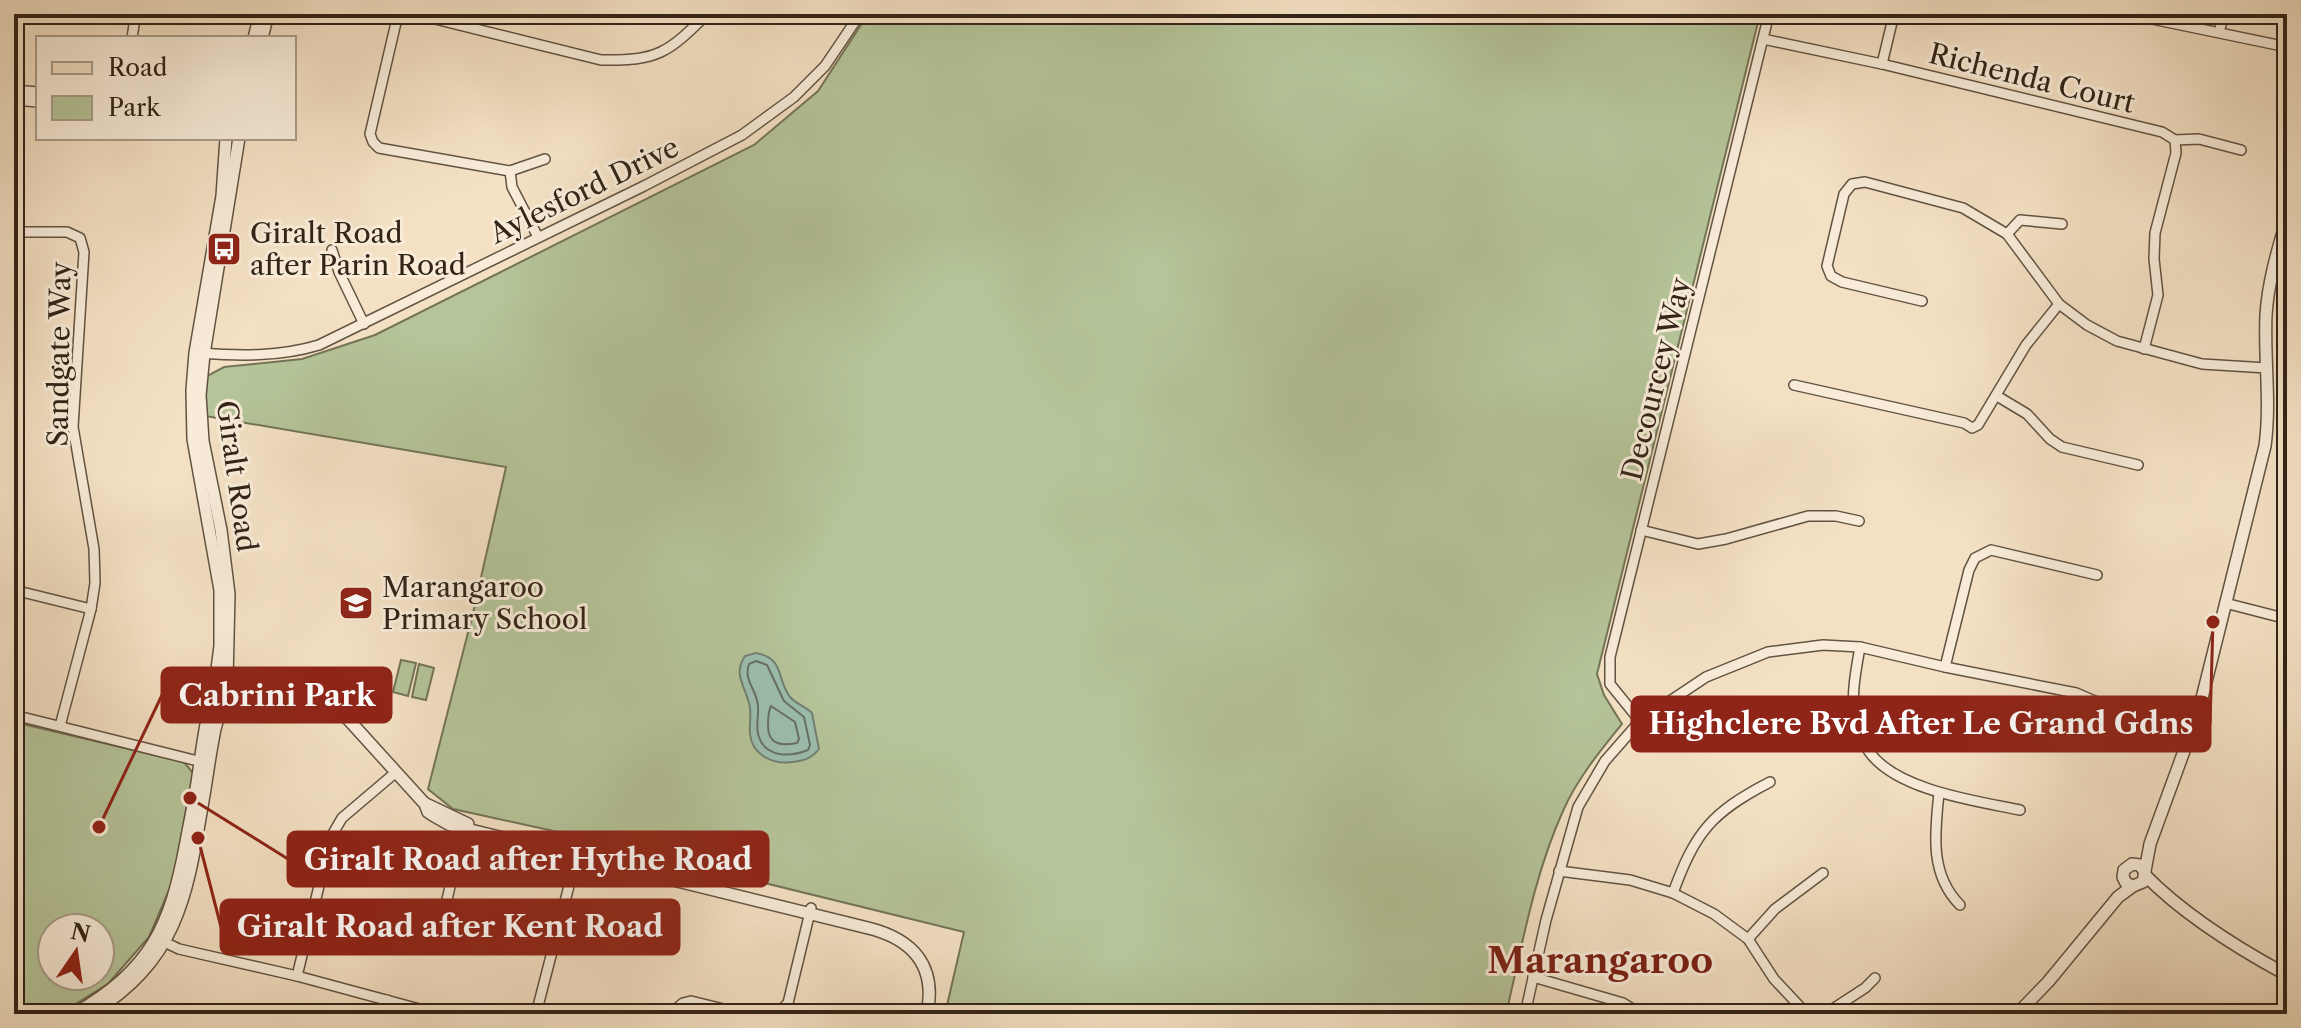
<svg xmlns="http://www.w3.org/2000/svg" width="2301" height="1028" font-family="'Libre Caslon Text',serif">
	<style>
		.green { fill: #b5c499; stroke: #747458; stroke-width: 2; fill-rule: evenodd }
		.water { fill: #9cbeaf; stroke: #728072; stroke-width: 2 }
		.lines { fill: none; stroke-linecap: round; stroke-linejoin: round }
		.shore { stroke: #677163; stroke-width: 2 }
		.minor-casing { stroke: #625342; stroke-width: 12 }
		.tertiary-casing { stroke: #625342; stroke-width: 14 }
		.primary-casing { stroke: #322417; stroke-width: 17 }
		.minor { stroke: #f8ecd9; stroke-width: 9 }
		.tertiary { stroke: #f8ecd9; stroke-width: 11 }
		.primary { stroke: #f4e1c4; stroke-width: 14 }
		.labels { text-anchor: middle; stroke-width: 6; stroke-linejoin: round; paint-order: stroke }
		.street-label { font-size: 28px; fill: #322417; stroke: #f8ecd9 }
		.poi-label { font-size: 28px; fill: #322417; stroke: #f8ecd9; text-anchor: start }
		.district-label { font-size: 36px; font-weight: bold; fill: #7a1f14; stroke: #f8ecd9 }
		.leader { fill: none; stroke: #8f2418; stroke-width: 3 }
		.callout-dot { fill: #8f2418; stroke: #f8ecd9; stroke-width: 3 }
		.callout { fill: #8f2418; stroke: #8f2418; stroke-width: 3 }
		.callout-label { font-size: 30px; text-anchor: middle; font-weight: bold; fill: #fff }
	</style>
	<rect width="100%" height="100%" fill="#f4e1c4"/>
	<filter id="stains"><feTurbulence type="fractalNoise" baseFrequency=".0025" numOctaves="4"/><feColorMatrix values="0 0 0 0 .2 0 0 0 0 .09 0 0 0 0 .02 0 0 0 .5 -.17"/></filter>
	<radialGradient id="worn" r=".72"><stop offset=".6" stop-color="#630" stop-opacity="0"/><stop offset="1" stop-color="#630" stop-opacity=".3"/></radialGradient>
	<g class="green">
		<path d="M868 14H1760L1597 674 1604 695 1622 724C1600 751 1577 779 1563 811 1534 875 1522 946 1506 1014H945L964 932 549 830 453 809 428 789 473 613 506 467 205 416 207 376 224 367 302 359 375 335 754 145 818 91Z"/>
		<polygon points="401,660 416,663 408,696 393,692"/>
		<polygon points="419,664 434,668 426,700 412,697"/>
		<path d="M14 722 184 762 193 773 173 881 149 937 108 984 59 1014H14ZM52 928H100V976H52Z"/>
	</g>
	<path class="water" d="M756 653C785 658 776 679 790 697 796 704 805 706 812 713L819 749C811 759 803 761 792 762 773 765 752 755 750 734 749 724 752 712 749 703 744 684 733 674 745 656Z"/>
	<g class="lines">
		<g class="shore">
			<path d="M756 661 767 665 784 701 804 717 810 745 808 750C791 757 766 758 759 737 755 727 759 716 758 706 757 690 743 680 749 664Z"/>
			<path d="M771 706 795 722 799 739 797 743C782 746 768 745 768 726 768 718 768 712 771 706Z"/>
		</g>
		<g class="minor-casing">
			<g id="minor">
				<polyline points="398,14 370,134 373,142 379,148 510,171 545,159"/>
				<path d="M415 14 601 60C658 61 668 53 707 14"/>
				<polyline points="2128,14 2287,47"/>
				<polyline points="2219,32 2224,14"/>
				<polyline points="132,38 134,25"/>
				<polyline points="1763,39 1882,64 2162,132 2175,140 2199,139 2241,150"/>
				<polyline points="1882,64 1894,14"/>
				<polyline points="510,171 512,187 538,237"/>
				<polyline points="14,232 67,232 80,238 84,252 73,427 94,549 95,583 91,609 60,726"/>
				<polyline points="2007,234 2020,220 2062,224"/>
				<polyline points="332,250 339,272 364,324"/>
				<polyline points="1922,301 1842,282 1831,276 1827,266 1844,194 1852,184 1865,182 1963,208 2007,234 2059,304 2087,325 2117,341 2202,364 2267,368"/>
				<polyline points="2144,349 2158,295 2154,259 2155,233 2176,153 2175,140"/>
				<path d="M199 353C240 356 279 357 319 345L644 186 742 135 794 97 825 66 854 23 857 14"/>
				<polyline points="1794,385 1964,423 1972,428 1978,425 2026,345 2059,304"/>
				<polyline points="1997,396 2027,414 2050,439 2062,447 2138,465"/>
				<polyline points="1641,530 1698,544 1726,539 1808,516 1836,516 1859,521"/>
				<polyline points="14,590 91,609"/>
				<polyline points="2225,603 2287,619"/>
				<path d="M1860 647C1856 670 1850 698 1856 721 1859 729 1863 742 1868 750 1894 790 1976 801 2020 810"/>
				<polyline points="1945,667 1969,570 1975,558 1991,550 2097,575"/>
				<polyline points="14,715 206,763"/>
				<polyline points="1640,721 1610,684 1610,657 1769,14"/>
				<path d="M1939 793C1935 832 1929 874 1960 905"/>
				<polyline points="1559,871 1630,880 1673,893 1714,914 1748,939 1774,979 1804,1011 1810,1014"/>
				<path d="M1673 893C1695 832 1712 812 1770 782"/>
				<polyline points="445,908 465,823"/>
				<polyline points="1748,939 1775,909 1823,873"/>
				<polyline points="160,940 179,949 297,976 438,1014"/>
				<polyline points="297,976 331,837 342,818 395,773"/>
				<polyline points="1533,977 1623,1003 1641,1014"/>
				<polyline points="384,1014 387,1000"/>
				<polyline points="536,1014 578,851"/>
				<polyline points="670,1014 683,1003 691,1001 744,1014"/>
				<polyline points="777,1014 788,1003 811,908"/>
				<polyline points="1525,1014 1546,920 1578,807 1605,761 1640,721 1706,677 1768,652 1823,645 1860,647 1945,667 2076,693 2189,742"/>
				<polyline points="1825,1014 1865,988 1875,978"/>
			</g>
		</g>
		<g class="tertiary-casing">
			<g id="tertiary">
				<polyline points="254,38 260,14"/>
				<polyline points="262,38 268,14"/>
				<polyline points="14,91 38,93"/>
				<polyline points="14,99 38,101"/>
				<circle cx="219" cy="688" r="11"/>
				<polyline points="216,677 220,646 220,590 193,439 192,390 195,353 222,196 226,138"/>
				<polyline points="227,680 229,594 221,530 203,441 200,395 204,354 239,138"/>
				<path d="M228 682 256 695 321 707 347 718 425 804 428 812 434 816 450 825 868 928C913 939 937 966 927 1014"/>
				<polyline points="426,804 468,824"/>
				<path d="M2144 871 2140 865 2132 864 2124 870 2123 877 2126 883 2133 886 2143 882 2150 844 2199 710 2265 446C2271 402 2264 359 2266 315 2268 282 2278 249 2287 218"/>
				<path d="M2145 875C2182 913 2239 949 2287 975"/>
				<path d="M74 1014C151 969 170 928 186 842 190 820 195 798 198 776 202 750 205 722 212 697"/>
				<path d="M90 1014C183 958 188 887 205 789 208 769 211 749 215 729 218 719 221 709 222 699"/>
				<polyline points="2017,1014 2048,982 2118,897 2133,886"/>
			</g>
		</g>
		<g class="primary-casing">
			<polyline id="primary" points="92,1014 93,1012"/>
		</g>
		<use href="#minor" class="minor"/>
		<use href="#tertiary" class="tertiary"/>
		<use href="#primary" class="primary"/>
	</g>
	<defs>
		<g id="bus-square" transform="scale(1.8)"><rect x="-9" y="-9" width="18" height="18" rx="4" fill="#8f2418" stroke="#f8ecd9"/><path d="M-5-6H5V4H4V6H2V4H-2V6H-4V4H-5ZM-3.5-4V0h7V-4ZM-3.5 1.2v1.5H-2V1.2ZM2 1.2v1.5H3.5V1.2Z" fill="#fff"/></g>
		<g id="school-square" transform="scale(1.8)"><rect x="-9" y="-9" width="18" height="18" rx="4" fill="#8f2418" stroke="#f8ecd9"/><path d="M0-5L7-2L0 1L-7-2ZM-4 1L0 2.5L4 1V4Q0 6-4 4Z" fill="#fff"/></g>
	</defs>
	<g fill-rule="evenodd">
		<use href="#bus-square" x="224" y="249"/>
		<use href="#school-square" x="356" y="603"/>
	</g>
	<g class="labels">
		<g class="street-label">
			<text transform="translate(2032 78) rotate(14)" y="10">Richenda Court</text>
			<text transform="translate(584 190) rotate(-26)" y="10">Aylesford Drive</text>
			<text transform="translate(59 354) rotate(-89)" y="10">Sandgate Way</text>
			<text transform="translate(1656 379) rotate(-76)" y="10">Decourcey Way</text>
			<text transform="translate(237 476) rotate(82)" y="10">Giralt Road</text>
		</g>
		<g class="poi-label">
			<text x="250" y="243">Giralt Road<tspan x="250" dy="32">after Parin Road</tspan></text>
			<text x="382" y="597">Marangaroo<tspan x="382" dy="32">Primary School</tspan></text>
		</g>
		<g class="district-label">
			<text x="1600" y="973">Marangaroo</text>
		</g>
	</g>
	<path class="leader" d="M99 827L162 695M2213 622L2210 724M190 798L288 859M198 838L221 927"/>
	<g class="callout-dot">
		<circle cx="99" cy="827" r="8"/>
		<circle cx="2213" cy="622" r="8"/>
		<circle cx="190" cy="798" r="8"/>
		<circle cx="198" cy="838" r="8"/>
	</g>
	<g class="callout">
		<rect x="162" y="668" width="229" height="54" rx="8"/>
		<rect x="1632" y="697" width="578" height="54" rx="8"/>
		<rect x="288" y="832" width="480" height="54" rx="8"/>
		<rect x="221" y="900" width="458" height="54" rx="8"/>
	</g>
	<g class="callout-label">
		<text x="277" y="706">Cabrini Park</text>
		<text x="1921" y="734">Highclere Bvd After Le Grand Gdns</text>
		<text x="528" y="870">Giralt Road after Hythe Road</text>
		<text x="450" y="937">Giralt Road after Kent Road</text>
	</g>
	<rect width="2301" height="1028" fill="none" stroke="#f4e1c4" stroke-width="48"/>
	<rect x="16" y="16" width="2269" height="996" fill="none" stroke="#322417" stroke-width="4"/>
	<rect x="24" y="24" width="2253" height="980" fill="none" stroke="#322417" stroke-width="2"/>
	<rect x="36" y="36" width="260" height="104" fill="#f8ecd9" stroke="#a99c8b" stroke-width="2"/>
	<rect x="52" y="62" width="40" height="12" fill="#f4e1c4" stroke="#a99c8b" stroke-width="2"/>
	<text x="108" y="76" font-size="24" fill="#322417">Road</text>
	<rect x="52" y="96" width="40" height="24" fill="#b5c499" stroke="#a99c8b" stroke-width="2"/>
	<text x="108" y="116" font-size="24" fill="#322417">Park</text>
	<g transform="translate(76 952) rotate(13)"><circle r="38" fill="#f8ecd9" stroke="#a99c8b" stroke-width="2"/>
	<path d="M0-6L14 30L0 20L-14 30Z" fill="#8f2418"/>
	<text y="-12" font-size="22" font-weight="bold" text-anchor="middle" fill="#322417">N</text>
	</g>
	<rect width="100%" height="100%" filter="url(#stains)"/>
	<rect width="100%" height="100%" fill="url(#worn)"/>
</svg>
